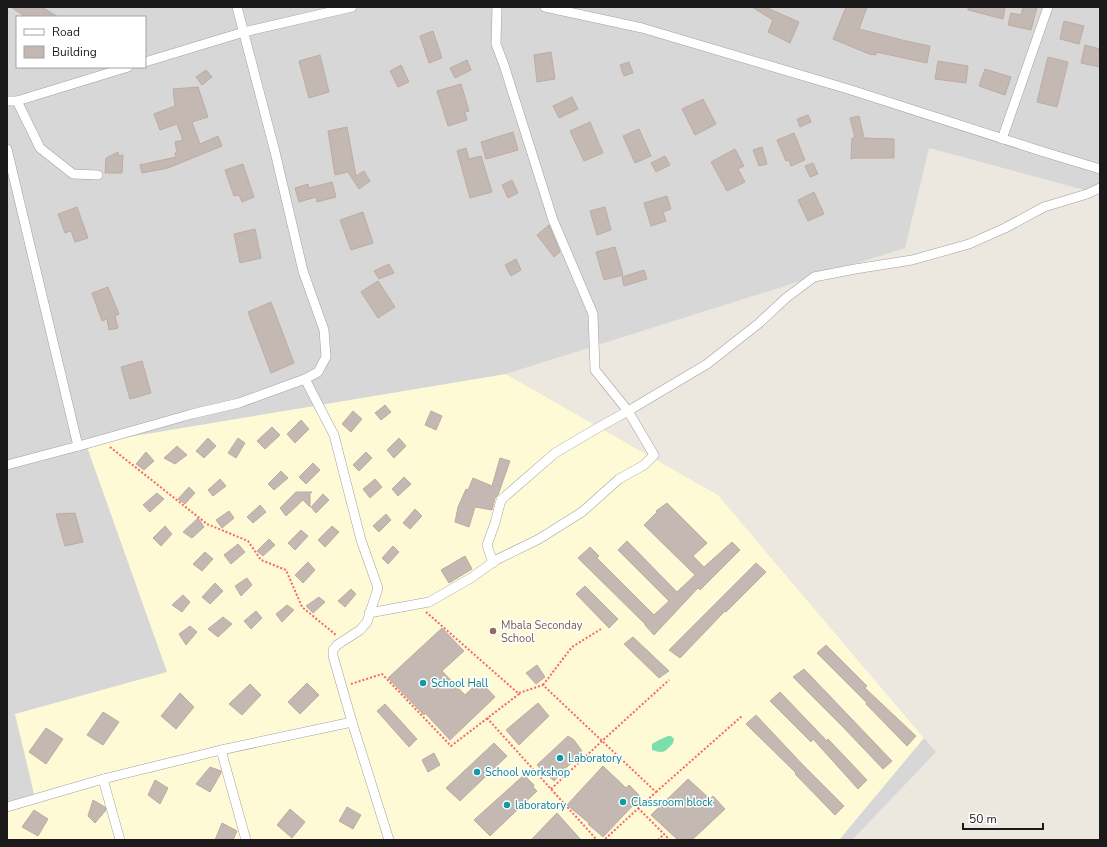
<svg xmlns="http://www.w3.org/2000/svg" width="1107" height="847" font-family="'Nunito Sans',sans-serif">
	<style>
		.residential { fill: #d8d7d7; fill-rule: evenodd }
		.education { fill: #fffad6 }
		.pitch { fill: #7cddad }
		.building { fill: #c4b8b3; stroke: #beaba2 }
		.lines { fill: none; stroke-linecap: round; stroke-linejoin: round }
		.street-casing { stroke: #a1a1a1; stroke-width: 10 }
		.path { stroke: #f96465; stroke-width: 2; stroke-dasharray: 2 2; stroke-linecap: butt }
		.street { stroke: #fff; stroke-width: 9 }
		.education-dot { fill: #8d6e63; stroke: #fff; stroke-width: 1.5 }
		.culture-dot { fill: #0f9aa8; stroke: #fff; stroke-width: 1.5 }
		.labels { text-anchor: middle; stroke-width: 3; stroke-linejoin: round; paint-order: stroke }
		.education-label { font-size: 11px; fill: #785e54; stroke: #fff; text-anchor: start }
		.culture-label { font-size: 11px; fill: #0d838f; stroke: #fff; text-anchor: start }
	</style>
	<rect width="100%" height="100%" fill="#ece7df"/>
	<path class="residential" d="M7 7H1100V194L929 148 905 248 506 374 718 495 936 752 852 840H7ZM17 17H145V67H17Z"/>
	<polygon class="education" points="506,374 718,495 924,738 839,840 7,840 7,807 35,798 15,714 167,672 86,444"/>
	<path class="pitch" d="M668 736H671L674 739 673 743C665 752 664 754 652 750V744L659 740Z"/>
	<g class="building">
		<polygon points="11,7 42,7 58,17 26,17"/>
		<polygon points="752,7 765,7 799,22 790,43 768,32 773,20"/>
		<polygon points="846,7 867,7 859,29 906,41 930,46 927,63 876,52 876,55 869,54 833,39"/>
		<polygon points="968,7 1005,7 1003,19 968,10"/>
		<polygon points="1023,7 1037,7 1031,30 1008,25 1011,13 1021,15"/>
		<polygon points="1064,21 1084,26 1079,44 1060,39"/>
		<polygon points="433,31 442,58 429,63 420,36"/>
		<polygon points="1085,45 1100,49 1100,67 1081,63"/>
		<polygon points="551,52 555,79 537,82 534,55"/>
		<polygon points="320,55 329,92 309,98 299,61"/>
		<polygon points="1048,57 1068,62 1057,107 1037,102"/>
		<polygon points="467,60 471,70 455,78 450,68"/>
		<polygon points="938,61 968,66 966,83 935,79"/>
		<polygon points="629,62 633,73 624,76 620,65"/>
		<polygon points="401,65 409,82 398,87 390,71"/>
		<polygon points="985,69 1011,77 1005,95 979,86"/>
		<polygon points="206,70 212,77 202,85 196,77"/>
		<polygon points="461,84 469,111 465,112 467,120 448,126 437,91"/>
		<polygon points="198,87 208,117 192,122 200,144 218,136 222,146 168,168 142,173 140,165 176,157 175,153 177,152 175,142 183,140 177,124 160,130 154,114 175,106 173,89"/>
		<polygon points="572,97 578,109 559,118 553,106"/>
		<polygon points="703,99 716,124 695,135 682,109"/>
		<polygon points="808,115 811,122 800,127 797,119"/>
		<polygon points="859,116 864,138 894,139 894,158 854,158 851,159 852,138 855,138 850,118"/>
		<polygon points="590,122 603,153 584,161 570,131"/>
		<polygon points="347,127 356,176 364,171 370,181 359,189 348,172 335,175 328,131"/>
		<polygon points="639,129 651,156 635,163 623,136"/>
		<polygon points="513,132 518,150 486,159 481,142"/>
		<polygon points="794,133 805,160 791,166 789,160 786,161 777,140"/>
		<polygon points="762,147 767,164 759,166 753,150"/>
		<polygon points="466,148 469,159 481,156 492,192 470,198 457,151"/>
		<polygon points="735,149 744,166 738,169 745,182 727,191 711,162"/>
		<polygon points="118,152 119,156 123,155 122,173 105,173 106,158"/>
		<polygon points="665,156 670,165 656,172 651,163"/>
		<polygon points="813,163 818,174 810,177 805,166"/>
		<polygon points="243,164 254,197 242,202 239,195 234,196 225,170"/>
		<polygon points="512,180 518,193 508,198 502,185"/>
		<polygon points="332,182 336,197 317,202 316,197 299,202 295,188 308,184 309,188"/>
		<polygon points="814,192 824,214 808,221 798,200"/>
		<polygon points="667,196 671,209 663,212 666,221 651,226 644,203"/>
		<polygon points="77,207 88,238 75,242 71,231 65,233 58,214"/>
		<polygon points="605,207 611,230 597,235 590,211"/>
		<polygon points="363,212 373,243 351,250 340,220"/>
		<polygon points="549,225 560,252 554,257 537,235"/>
		<polygon points="255,229 261,258 240,263 234,234"/>
		<polygon points="615,247 623,275 604,280 596,252"/>
		<polygon points="516,259 521,270 511,276 505,265"/>
		<polygon points="389,264 394,273 379,279 374,271"/>
		<polygon points="644,270 647,279 624,286 622,277"/>
		<polygon points="378,281 395,307 378,318 361,292"/>
		<polygon points="108,287 119,314 115,316 118,328 109,330 107,319 102,321 92,293"/>
		<polygon points="271,302 294,363 271,373 248,312"/>
		<polygon points="142,361 151,393 130,399 121,367"/>
		<polygon points="385,405 391,412 381,420 375,413"/>
		<polygon points="353,411 362,419 351,432 342,424"/>
		<polygon points="431,411 442,416 436,430 425,425"/>
		<polygon points="301,420 309,429 295,443 287,434"/>
		<polygon points="272,427 280,435 265,449 257,441"/>
		<polygon points="208,438 216,446 204,458 196,451"/>
		<polygon points="238,438 245,443 236,458 228,453"/>
		<polygon points="399,438 406,446 394,458 387,450"/>
		<polygon points="177,446 187,455 175,464 164,458"/>
		<polygon points="146,452 154,461 144,470 136,464"/>
		<polygon points="366,452 372,458 359,471 353,465"/>
		<polygon points="500,458 510,461 498,495 495,498 492,510 475,507 469,527 455,522 458,507 466,489 468,490 473,478 492,486"/>
		<polygon points="313,463 320,470 306,484 299,477"/>
		<polygon points="281,471 288,478 274,490 268,484"/>
		<polygon points="404,477 411,484 398,496 392,489"/>
		<polygon points="220,479 226,486 213,496 208,490"/>
		<polygon points="375,479 382,487 370,498 363,489"/>
		<polygon points="189,487 195,493 185,504 178,499"/>
		<polygon points="296,492 312,492 310,493 310,507 303,500 286,516 280,508"/>
		<polygon points="157,493 164,499 150,512 143,505"/>
		<polygon points="323,494 329,500 316,513 311,507"/>
		<polygon points="667,503 707,543 693,556 704,567 732,542 740,550 700,590 698,588 654,635 645,625 645,624 578,558 590,547 599,556 597,558 654,615 669,601 618,550 627,541 677,592 695,575 644,525 657,512 656,511"/>
		<polygon points="260,505 266,512 253,523 247,517"/>
		<polygon points="415,509 422,516 410,529 403,523"/>
		<polygon points="229,511 234,518 222,528 216,520"/>
		<polygon points="75,513 83,542 65,546 56,514"/>
		<polygon points="386,514 391,520 379,532 373,526"/>
		<polygon points="198,518 204,527 192,538 183,532"/>
		<polygon points="165,526 172,534 161,546 153,538"/>
		<polygon points="332,526 339,532 325,547 318,540"/>
		<polygon points="301,530 308,536 295,550 288,543"/>
		<polygon points="269,539 275,545 263,556 257,551"/>
		<polygon points="238,544 245,552 231,564 224,555"/>
		<polygon points="393,546 399,552 388,564 382,558"/>
		<polygon points="205,552 213,559 202,571 193,564"/>
		<polygon points="465,556 472,569 449,583 441,570"/>
		<polygon points="308,562 315,570 303,583 295,575"/>
		<polygon points="756,563 766,572 726,612 725,611 680,658 669,650"/>
		<polygon points="247,578 252,585 241,596 235,586"/>
		<polygon points="215,583 223,591 210,604 202,597"/>
		<polygon points="585,586 618,619 609,628 576,594"/>
		<polygon points="351,589 356,594 345,607 338,601"/>
		<polygon points="183,595 190,602 182,612 172,605"/>
		<polygon points="319,597 325,602 313,613 306,606"/>
		<polygon points="287,605 294,610 282,622 276,614"/>
		<polygon points="256,611 262,618 251,629 244,621"/>
		<polygon points="223,617 232,624 218,637 208,629"/>
		<polygon points="190,626 197,632 186,645 179,634"/>
		<polygon points="442,628 464,651 442,671 465,695 480,681 495,697 450,740 425,713 424,715 388,678"/>
		<polygon points="633,637 669,671 659,678 624,644"/>
		<polygon points="826,645 867,686 865,688 916,736 907,746 866,704 867,703 817,653"/>
		<polygon points="537,665 545,677 536,684 526,673"/>
		<polygon points="804,669 892,761 883,769 842,726 793,677"/>
		<polygon points="307,683 319,695 300,714 288,702"/>
		<polygon points="250,684 261,695 242,715 229,704"/>
		<polygon points="780,692 827,741 828,739 867,780 858,789 813,739 811,742 770,701"/>
		<polygon points="180,693 194,707 176,729 161,716"/>
		<polygon points="538,703 549,716 519,745 506,730"/>
		<polygon points="385,704 417,739 409,747 377,711"/>
		<polygon points="103,712 119,722 103,745 87,735"/>
		<polygon points="756,715 804,766 844,806 835,815 795,774 796,773 746,724"/>
		<polygon points="46,728 63,739 46,764 29,752"/>
		<polygon points="568,736 574,740 582,751 554,781 537,765"/>
		<polygon points="494,743 507,756 460,801 446,788"/>
		<polygon points="434,753 440,765 428,772 422,760"/>
		<polygon points="603,766 626,788 629,785 641,797 603,837 588,824 589,823 567,805"/>
		<polygon points="210,767 221,771 221,773 210,792 196,784"/>
		<polygon points="524,775 534,785 533,787 537,791 490,836 474,820"/>
		<polygon points="688,779 710,799 713,796 725,809 692,840 678,840 651,815"/>
		<polygon points="155,780 168,788 160,804 148,795"/>
		<polygon points="93,800 105,807 106,810 95,823 88,816"/>
		<polygon points="347,807 361,815 353,829 339,821"/>
		<polygon points="290,809 305,822 292,838 277,825"/>
		<polygon points="34,810 48,819 38,836 22,827"/>
		<polygon points="557,813 581,840 531,840"/>
		<polygon points="222,823 237,831 233,840 215,840"/>
	</g>
	<g class="lines">
		<g class="street-casing">
			<g id="street">
				<polyline points="545,7 642,28 848,89 1044,152 1100,169"/>
				<polyline points="145,62 244,32 352,7"/>
				<polyline points="7,101 17,101 128,67"/>
				<polyline points="17,101 40,148 73,174 98,175"/>
				<polyline points="1002,139 1048,7"/>
				<polyline points="7,149 78,446"/>
				<polyline points="305,379 334,435 361,540 378,588 367,622 360,630 337,645 333,650 333,656 352,722 389,840"/>
				<polyline points="7,465 86,444 192,414 239,403 305,379 318,372 326,357 324,330 303,271 275,152 237,7"/>
				<polyline points="493,563 487,545 495,523 501,500 555,453 594,430 628,411 595,370 593,314 553,220 504,65 496,44 497,7"/>
				<polyline points="369,613 429,602 471,578 496,560 539,539 582,512 619,479 644,465 654,455 628,411 707,364 758,324 786,298 814,277 855,269 912,260 969,244 1005,228 1044,207 1087,194 1100,188"/>
				<polyline points="221,750 246,840"/>
				<polyline points="103,779 120,840"/>
				<polyline points="7,807 103,779 221,750 352,722"/>
			</g>
		</g>
		<g class="path">
			<polyline points="110,447 207,524 248,541 261,560 286,570 302,607 336,635"/>
			<polyline points="351,684 382,674 451,746 519,694 426,612"/>
			<polyline points="543,685 572,647 601,629"/>
			<polyline points="519,693 543,685 656,792 604,840"/>
			<polyline points="487,718 597,840"/>
			<polyline points="551,789 602,741 669,680"/>
			<polyline points="656,792 742,716"/>
			<polyline points="638,808 670,840"/>
			<polyline points="658,840 664,834"/>
		</g>
		<use href="#street" class="street"/>
	</g>
	<circle class="education-dot" cx="493" cy="631" r="4"/>
	<g class="culture-dot">
		<circle cx="423" cy="683" r="4"/>
		<circle cx="560" cy="758" r="4"/>
		<circle cx="477" cy="772" r="4"/>
		<circle cx="623" cy="802" r="4"/>
		<circle cx="507" cy="805" r="4"/>
	</g>
	<g class="labels">
		<g class="education-label">
			<text x="501" y="629">Mbala Seconday<tspan x="501" dy="13">School</tspan></text>
		</g>
		<g class="culture-label">
			<text x="431" y="687">School Hall</text>
			<text x="568" y="762">Laboratory</text>
			<text x="485" y="776">School workshop</text>
			<text x="631" y="806">Classroom block</text>
			<text x="515" y="809">laboratory</text>
		</g>
	</g>
	<rect width="1107" height="847" fill="none" stroke="#1a1a1a" stroke-width="16"/>
	<rect x="16" y="16" width="130" height="52" fill="#ffffff" stroke="#a3a3a3"/>
	<rect x="24" y="29" width="20" height="6" fill="#ffffff" stroke="#a3a3a3"/>
	<text x="52" y="36" font-size="12" fill="#1a1a1a">Road</text>
	<rect x="24" y="46" width="20" height="12" fill="#c4b8b3" stroke="#a3a3a3"/>
	<text x="52" y="56" font-size="12" fill="#1a1a1a">Building</text>
	<path d="M963 823v6h80v-6" fill="none" stroke="#1a1a1a" stroke-width="2"/>
	<text x="969" y="823" font-size="12" fill="#1a1a1a" stroke="#ffffff" stroke-width="3" paint-order="stroke">50 m</text>
</svg>
